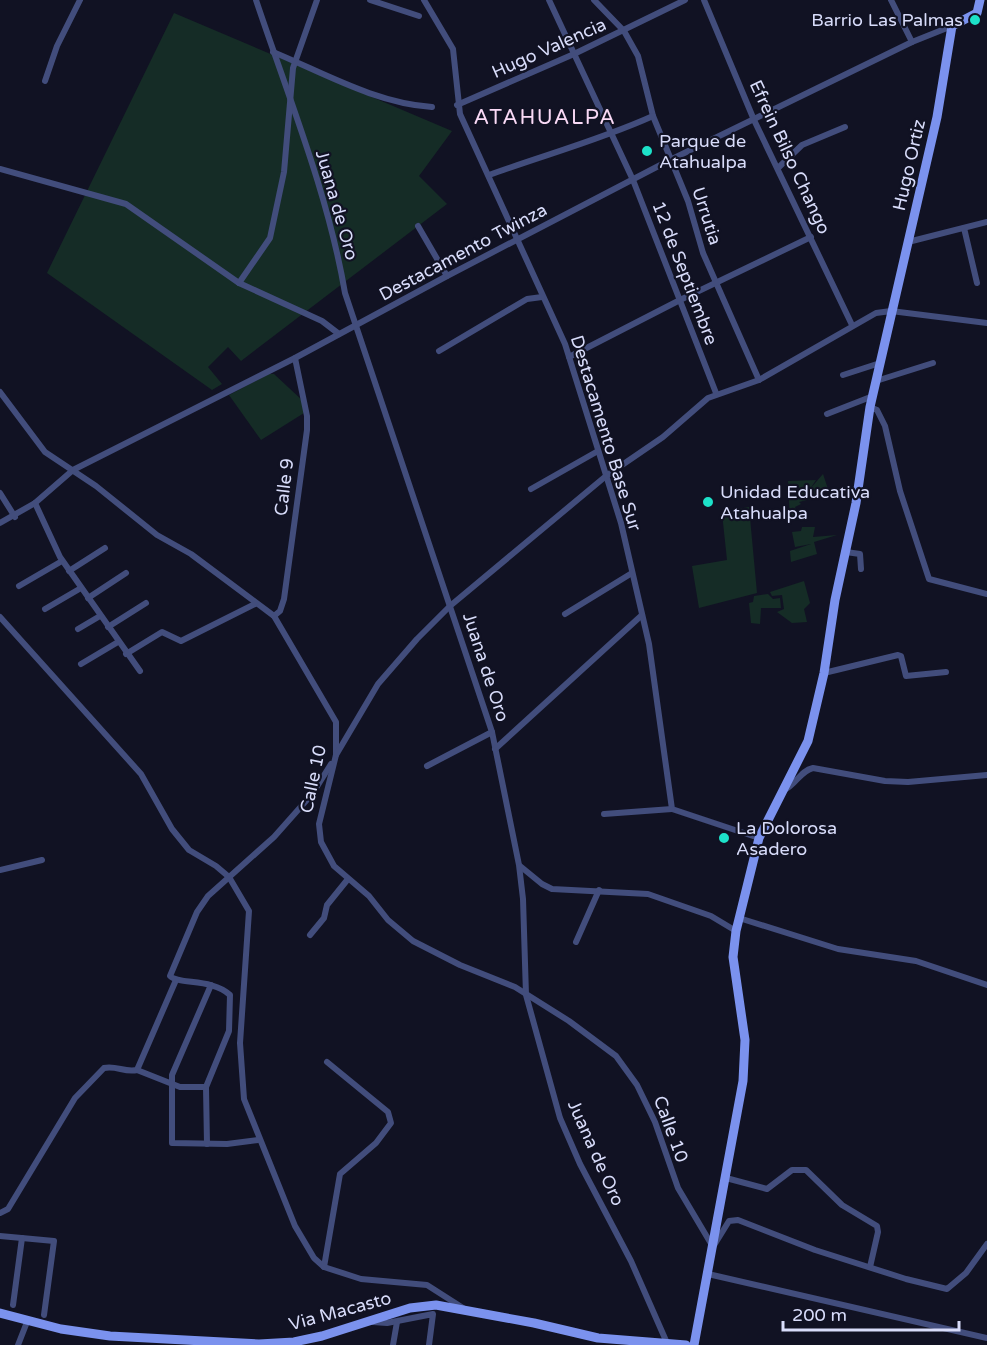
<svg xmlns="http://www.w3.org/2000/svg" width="987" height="1345" font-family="'Varela Round',sans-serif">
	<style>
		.green { fill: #152c26 }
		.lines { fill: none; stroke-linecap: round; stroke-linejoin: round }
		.street { stroke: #424d7c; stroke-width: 6 }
		.secondary { stroke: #7b92ee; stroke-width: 9 }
		.poi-dot { fill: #1de1c9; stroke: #111223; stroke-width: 2 }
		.labels { text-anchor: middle; stroke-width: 4.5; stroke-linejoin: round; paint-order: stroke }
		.poi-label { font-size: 18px; fill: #d8dcfa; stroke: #111223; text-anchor: start }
		.street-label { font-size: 18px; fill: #d8dcfa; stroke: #111223 }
		.quarter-label { font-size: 21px; letter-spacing: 1.5px; fill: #fadaf6; stroke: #111223 }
	</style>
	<rect width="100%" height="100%" fill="#111223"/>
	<g class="green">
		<polygon points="174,13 452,131 419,176 447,204 241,361 228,347 208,367 222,384 212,390 47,273"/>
		<polygon points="269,374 274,374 303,401 304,413 261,440 229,395"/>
		<polygon points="823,474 828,489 817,494 819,497 799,502 801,504 795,507 797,512 802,511 802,519 790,521 788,481 816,480 810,489"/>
		<polygon points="749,507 757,593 699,608 692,566 727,560 722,513 728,512 730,518 738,518 737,509"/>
		<polygon points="802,527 815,527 813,537 837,535 814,542 817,554 791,562 790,551 811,544 795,547 792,532 801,531"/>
		<polygon points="804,581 810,603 804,609 807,622 792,623 777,612 784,609 782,595 772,596 770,592"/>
		<polygon points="768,594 773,599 780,598 781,608 761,608 760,624 751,623 749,603 753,602 754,596"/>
	</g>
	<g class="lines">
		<g class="street">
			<path d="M256 0C288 96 328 193 345 293L492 732 519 865 523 899 526 995 560 1118 580 1164 631 1261 667 1343"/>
			<polyline points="370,0 419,16"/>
			<polyline points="424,0 453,49 460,114 565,344 621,523 649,644 672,809 759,838"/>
			<polyline points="549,0 633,180 716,393"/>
			<polyline points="594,0 624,31 638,56 653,116 688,201 703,253 759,380"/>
			<polyline points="704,0 754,120 852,325"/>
			<polyline points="891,0 912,42"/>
			<path d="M273 52C324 73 375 103 432 107"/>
			<polyline points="45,81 57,46 80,0"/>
			<polyline points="457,105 574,54 685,0"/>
			<polyline points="778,168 802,145 845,127"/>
			<polyline points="0,169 126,204 239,283 322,321 339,334"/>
			<path d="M489 175C544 155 600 140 653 116"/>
			<polyline points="418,226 447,276"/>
			<polyline points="964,228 977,283"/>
			<polyline points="908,242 987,222"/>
			<polyline points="239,283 270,238 284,172 293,68 317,0"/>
			<polyline points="439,351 527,299 542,297"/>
			<polyline points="569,357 680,300 811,237"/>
			<polyline points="843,375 880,363"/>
			<polyline points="876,381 933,363"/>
			<polyline points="0,392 45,452 96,486 157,535 191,554 274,616 336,722 336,755 319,824 321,842 334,866 369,896 388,920 413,941 460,965 515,987 569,1021 616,1056 637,1085 655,1122 678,1188 713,1247 729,1221 738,1220 815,1250 906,1279 947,1289 966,1273 987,1244"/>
			<polyline points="870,407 877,410 885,426 900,491 929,579 987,594"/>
			<polyline points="827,414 873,396"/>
			<polyline points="531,489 598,451"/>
			<polyline points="0,493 15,517"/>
			<polyline points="35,503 60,557 140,671"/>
			<polyline points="0,523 35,503 73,470 295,358 447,276 670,160 912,42 952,26"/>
			<polyline points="846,552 860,554 861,569"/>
			<polyline points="69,571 105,548"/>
			<polyline points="19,586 62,561"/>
			<polyline points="88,598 126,573"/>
			<polyline points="45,609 81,588"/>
			<polyline points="565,614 632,573"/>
			<polyline points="274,616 280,611 284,599 307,430 307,416 295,358"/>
			<polyline points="0,617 141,774 172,829 189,850 216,866 229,877 249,911 240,1043 244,1099 295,1226 314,1258 324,1267 361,1279 427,1285 463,1308"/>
			<polyline points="108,627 146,603"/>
			<polyline points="78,629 100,616"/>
			<polyline points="126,654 162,632 181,641 255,604"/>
			<polyline points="81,664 118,642"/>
			<polyline points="824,673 898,655 901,656 906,676 946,672"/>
			<polyline points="495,749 642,615"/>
			<polyline points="336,755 378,684 417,639 450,606 606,476 663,437 708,398 759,380 876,313 891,311 987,323"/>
			<polyline points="427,766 492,732"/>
			<path d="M784 790C796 785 800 771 813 768L885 781 908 782 987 775"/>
			<polyline points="604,814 672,809"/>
			<polyline points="520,866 542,884 552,889 648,894 711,916 736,931"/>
			<polyline points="0,870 42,860"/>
			<polyline points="739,918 838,949 916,961 987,985"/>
			<polyline points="310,935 324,918 327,905 348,879"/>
			<polyline points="576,942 599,890"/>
			<polyline points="211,985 172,1075 172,1143 227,1144 258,1140"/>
			<polyline points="137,1070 180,1087 206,1087"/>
			<path d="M207 1144 206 1087 229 1031 230 995C212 978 179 985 170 976L197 912 208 896 274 837 313 793 331 764"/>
			<polyline points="726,1178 767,1189 792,1170 806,1170 842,1205 877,1226 878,1232 870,1267"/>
			<path d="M0 1213 8 1209 75 1098 104 1068C116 1065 125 1073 137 1070L176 980"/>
			<polyline points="0,1236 54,1241 44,1315"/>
			<polyline points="324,1267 340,1174 376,1143 391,1123 388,1112 327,1062"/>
			<polyline points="708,1274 987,1338"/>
			<polyline points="13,1305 22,1238"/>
			<polyline points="373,1322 387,1323 433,1314 429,1345"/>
			<polyline points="18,1345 27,1322"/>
			<polyline points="393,1345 397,1322"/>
		</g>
		<g class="secondary">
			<polyline points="0,1313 61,1329 110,1336 259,1344 294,1342 322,1336 410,1308 436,1305 534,1323 598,1338 686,1345"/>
			<polyline points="694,1345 743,1081 745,1040 733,957 736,931 759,838 808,741 824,673 835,600 856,503 870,407 937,117 952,26 977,13 980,0"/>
		</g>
	</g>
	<g class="poi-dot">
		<circle cx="975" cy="20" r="6"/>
		<circle cx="647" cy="151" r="6"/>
		<circle cx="708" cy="502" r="6"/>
		<circle cx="724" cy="838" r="6"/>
	</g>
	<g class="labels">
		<g class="poi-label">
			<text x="963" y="26" text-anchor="end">Barrio Las Palmas</text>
			<text x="659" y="147">Parque de<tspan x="659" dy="21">Atahualpa</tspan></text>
			<text x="720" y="498">Unidad Educativa<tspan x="720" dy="21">Atahualpa</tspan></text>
			<text x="736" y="834">La Dolorosa<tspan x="736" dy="21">Asadero</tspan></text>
		</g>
		<g class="street-label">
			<text transform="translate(549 48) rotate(-24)" y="6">Hugo Valencia</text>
			<text transform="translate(790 157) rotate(65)" y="6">Efrein Bilso Chango</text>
			<text transform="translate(909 165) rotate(-77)" y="6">Hugo Ortiz</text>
			<text transform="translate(337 205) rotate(74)" y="6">Juana de Oro</text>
			<text transform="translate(707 216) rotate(72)" y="6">Urrutia</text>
			<text transform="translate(463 252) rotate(-28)" y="6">Destacamento Twinza</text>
			<text transform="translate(685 273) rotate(69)" y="6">12 de Septiembre</text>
			<text transform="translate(606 433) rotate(73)" y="6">Destacamento Base Sur</text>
			<text transform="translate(284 487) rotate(-83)" y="6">Calle 9</text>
			<text transform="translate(486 667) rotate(72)" y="6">Juana de Oro</text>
			<text transform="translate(313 779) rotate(-78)" y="6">Calle 10</text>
			<text transform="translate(671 1129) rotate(70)" y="6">Calle 10</text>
			<text transform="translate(596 1153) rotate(66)" y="6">Juana de Oro</text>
			<text transform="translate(340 1311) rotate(-15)" y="6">Via Macasto</text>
		</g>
		<g class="quarter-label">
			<text x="545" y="124">ATAHUALPA</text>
		</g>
	</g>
	<path d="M783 1321v9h176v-9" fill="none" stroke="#d8dcfa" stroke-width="3"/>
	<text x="792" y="1321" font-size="18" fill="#d8dcfa" stroke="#111223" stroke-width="4.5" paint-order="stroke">200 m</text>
</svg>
